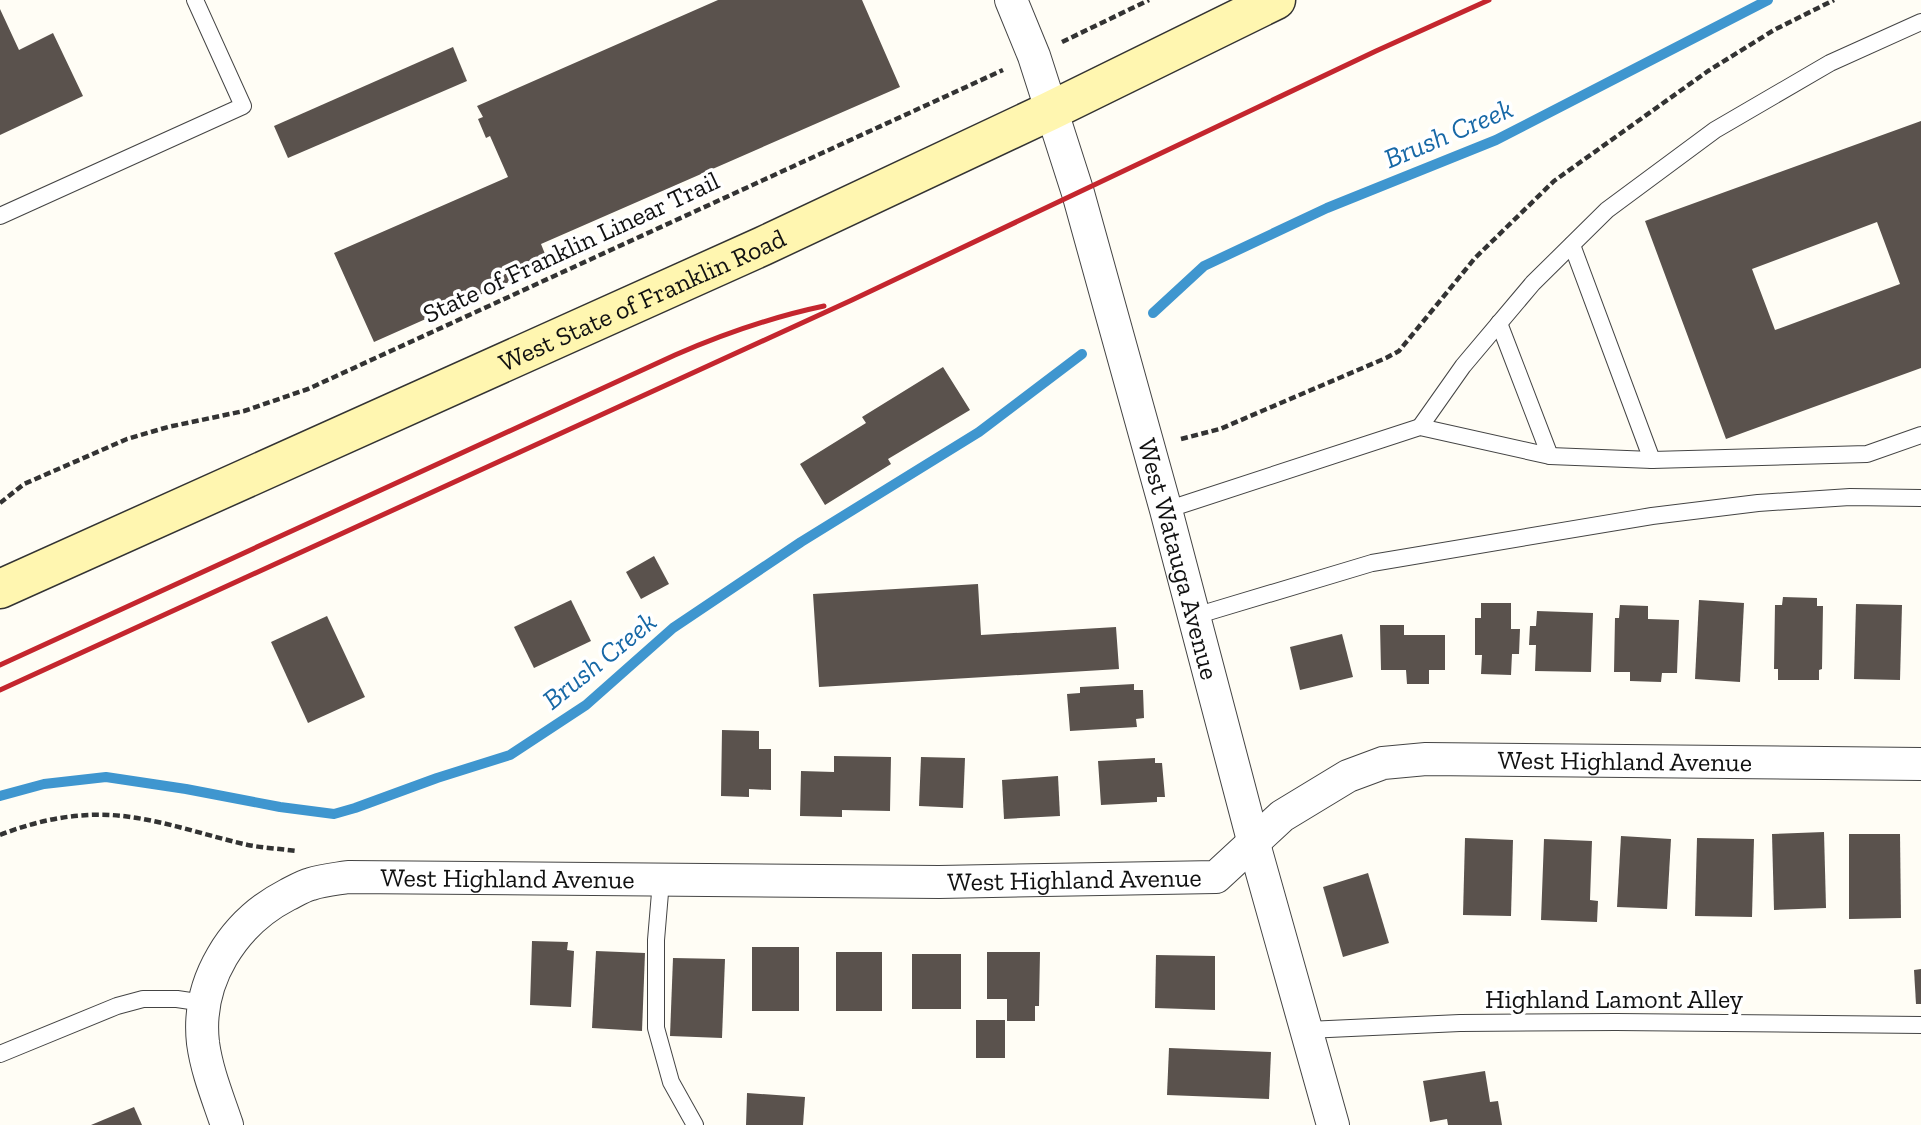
<svg xmlns="http://www.w3.org/2000/svg" width="1921" height="1125" font-family="'Zilla Slab',serif">
	<style>
		.lines { fill: none; stroke-linecap: round; stroke-linejoin: round }
		.stream { stroke: #3f96cf; stroke-width: 10 }
		.building { fill: #5a524d; fill-rule: evenodd }
		.service-casing { stroke: #444; stroke-width: 18 }
		.minor-casing { stroke: #444; stroke-width: 34 }
		.secondary-casing { stroke: #333; stroke-width: 41 }
		.path { stroke: #333; stroke-width: 4.5; stroke-dasharray: 7 3.5; stroke-linecap: butt }
		.service { stroke: #fff; stroke-width: 16 }
		.minor { stroke: #fff; stroke-width: 32 }
		.secondary { stroke: #fff6b0; stroke-width: 38 }
		.rail { stroke: #c4262e; stroke-width: 5 }
		.labels { text-anchor: middle; stroke-width: 7; stroke-linejoin: round; paint-order: stroke }
		.street-label { font-size: 26px; fill: #111; stroke: #fff }
		.water-label { font-size: 28px; font-style: italic; fill: #1768a6; stroke: #fff }
	</style>
	<rect width="100%" height="100%" fill="#fffdf5"/>
	<g class="lines">
		<g class="stream">
			<polyline points="1153,313 1204,266 1327,208 1496,140 1768,0"/>
			<polyline points="0,796 44,784 106,777 186,789 280,807 334,814 355,808 437,778 510,755 586,705 673,628 801,542 979,432 1082,354"/>
		</g>
	</g>
	<g class="building">
		<polygon points="718,0 862,0 900,87 541,244 549,264 374,342 334,253 508,177 490,136 486,138 478,119 483,117 477,106"/>
		<polygon points="0,9 19,50 53,33 83,96 0,135"/>
		<polygon points="453,47 467,81 288,158 274,126"/>
		<path d="M1921 121V368L1726 439 1645 221ZM1877 222 1900 284 1775 330 1752 269Z"/>
		<polygon points="943,367 970,410 888,459 891,464 825,505 800,464 866,423 862,417"/>
		<polygon points="654,556 669,584 641,599 626,572"/>
		<polygon points="978,584 981,635 1116,627 1119,669 819,687 813,594"/>
		<polygon points="1783,597 1817,598 1817,606 1823,606 1822,669 1819,670 1819,680 1778,680 1778,669 1774,669 1775,605 1782,605"/>
		<polygon points="571,600 591,641 534,668 514,627"/>
		<polygon points="1699,600 1744,603 1740,682 1695,679"/>
		<polygon points="1481,603 1511,603 1511,629 1520,629 1519,654 1512,654 1511,675 1481,674 1482,655 1475,655 1475,618 1481,618"/>
		<polygon points="1856,604 1902,605 1900,680 1854,679"/>
		<polygon points="1620,605 1648,606 1648,619 1679,620 1677,673 1662,673 1661,682 1630,681 1630,672 1614,672 1615,618 1619,618"/>
		<polygon points="1537,611 1593,613 1591,672 1535,671 1536,645 1529,645 1530,626 1536,626"/>
		<polygon points="327,616 365,697 308,723 271,642"/>
		<polygon points="1380,625 1404,625 1404,635 1445,635 1445,670 1429,670 1429,684 1407,684 1406,670 1381,670"/>
		<polygon points="1342,634 1353,677 1300,690 1290,647"/>
		<polygon points="1134,684 1134,690 1143,690 1144,718 1136,719 1137,727 1070,731 1067,694 1080,693 1080,687"/>
		<polygon points="722,730 759,731 759,749 771,749 771,790 749,789 749,797 721,796"/>
		<polygon points="834,756 891,757 890,811 842,810 842,817 800,816 801,771 834,772"/>
		<polygon points="921,757 965,758 963,808 919,806"/>
		<polygon points="1155,758 1155,763 1162,763 1165,797 1157,797 1157,802 1101,805 1098,761"/>
		<polygon points="1058,776 1060,816 1004,819 1002,780"/>
		<polygon points="1824,832 1826,908 1774,910 1772,834"/>
		<polygon points="1849,834 1900,834 1901,918 1849,919"/>
		<polygon points="1621,836 1671,839 1667,909 1617,907"/>
		<polygon points="1465,838 1513,840 1511,916 1463,915"/>
		<polygon points="1697,838 1754,839 1752,917 1695,916"/>
		<polygon points="1544,839 1592,841 1590,900 1598,901 1597,922 1541,920"/>
		<polygon points="1368,873 1389,943 1343,957 1323,887"/>
		<polygon points="532,941 568,942 567,950 574,951 571,1007 530,1005"/>
		<rect x="752" y="947" width="47" height="64"/>
		<polygon points="596,951 645,953 642,1031 592,1028"/>
		<rect x="836" y="952" width="46" height="59"/>
		<polygon points="987,952 1040,952 1039,1006 1035,1006 1035,1021 1007,1021 1007,999 987,999"/>
		<rect x="912" y="954" width="49" height="55"/>
		<polygon points="1156,955 1215,956 1215,1010 1155,1008"/>
		<polygon points="673,958 725,959 722,1038 670,1036"/>
		<polygon points="1921,969 1921,1004 1916,1004 1914,970"/>
		<rect x="976" y="1020" width="29" height="38"/>
		<polygon points="1169,1048 1271,1052 1269,1099 1167,1095"/>
		<polygon points="1485,1071 1490,1102 1498,1101 1502,1125 1448,1125 1447,1119 1430,1122 1423,1081"/>
		<polygon points="747,1093 805,1097 803,1125 746,1125"/>
		<polygon points="134,1107 142,1125 91,1125"/>
	</g>
	<g class="lines">
		<g class="service-casing">
			<g id="service">
				<polyline points="0,216 243,106 195,0"/>
				<polyline points="1572,245 1652,460"/>
				<polyline points="1499,323 1550,456"/>
				<polyline points="1420,427 1463,366 1533,283 1607,210 1715,130 1830,63 1921,22"/>
				<polyline points="1166,510 1420,427 1550,456 1652,460 1867,454 1921,435"/>
				<polyline points="1195,616 1372,563 1652,516 1758,503 1850,497 1921,498"/>
				<polyline points="661,881 656,940 656,1028 671,1082 695,1125"/>
				<polyline points="1307,1030 1460,1023 1616,1022 1921,1025"/>
				<polyline points="0,1054 117,1006 143,999 177,999 204,1003"/>
			</g>
		</g>
		<g class="minor-casing">
			<g id="minor">
				<path id="s1" d="M1011 0 1034 56 1078 193 1166 510 1254 844 1333 1125"/>
				<path id="s2" d="M227 1125C218 1098 207 1072 203 1043 196 981 233 923 287 895 295 891 303 886 311 884 323 880 336 879 348 877L939 882 1216 877 1282 816 1348 776 1383 763 1426 759 1921 764"/>
			</g>
		</g>
		<g class="secondary-casing">
			<g id="secondary">
				<path id="s3" d="M0 589 763 246 1050 111 1276 0"/>
			</g>
		</g>
		<g class="path">
			<polyline points="1062,42 1149,0"/>
			<polyline points="1181,439 1220,429 1386,358 1399,351 1475,258 1554,181 1708,71 1774,30 1834,0"/>
			<polyline points="0,503 24,484 127,439 168,427 244,411 308,389 1003,70"/>
			<path d="M0 835C35 821 73 813 111 815 158 818 203 835 248 845 264 848 281 849 297 851"/>
		</g>
		<use href="#service" class="service"/>
		<use href="#minor" class="minor"/>
		<use href="#secondary" class="secondary"/>
		<g class="rail">
			<path d="M0 665 675 355C723 334 772 317 824 306"/>
			<polyline points="0,690 852,300 1376,51 1489,0"/>
		</g>
	</g>
	<g class="labels">
		<g class="street-label">
			<text transform="translate(571 247) rotate(-25)" y="9">State of Franklin Linear Trail</text>
			<text dy="9" stroke="none"><textPath href="#s3" startOffset="704">West State of Franklin Road</textPath></text>
			<text dy="9" stroke="none"><textPath href="#s1" startOffset="584">West Watauga Avenue</textPath></text>
			<text dy="9" stroke="none"><textPath href="#s2" startOffset="1645">West Highland Avenue</textPath></text>
			<text dy="9" stroke="none"><textPath href="#s2" startOffset="490">West Highland Avenue</textPath></text>
			<text dy="9" stroke="none"><textPath href="#s2" startOffset="1057">West Highland Avenue</textPath></text>
			<text x="1614" y="1008">Highland Lamont Alley</text>
		</g>
		<g class="water-label">
			<text transform="translate(1448 133) rotate(-23)" y="10">Brush Creek</text>
			<text transform="translate(599 660) rotate(-39)" y="10">Brush Creek</text>
		</g>
	</g>
</svg>
